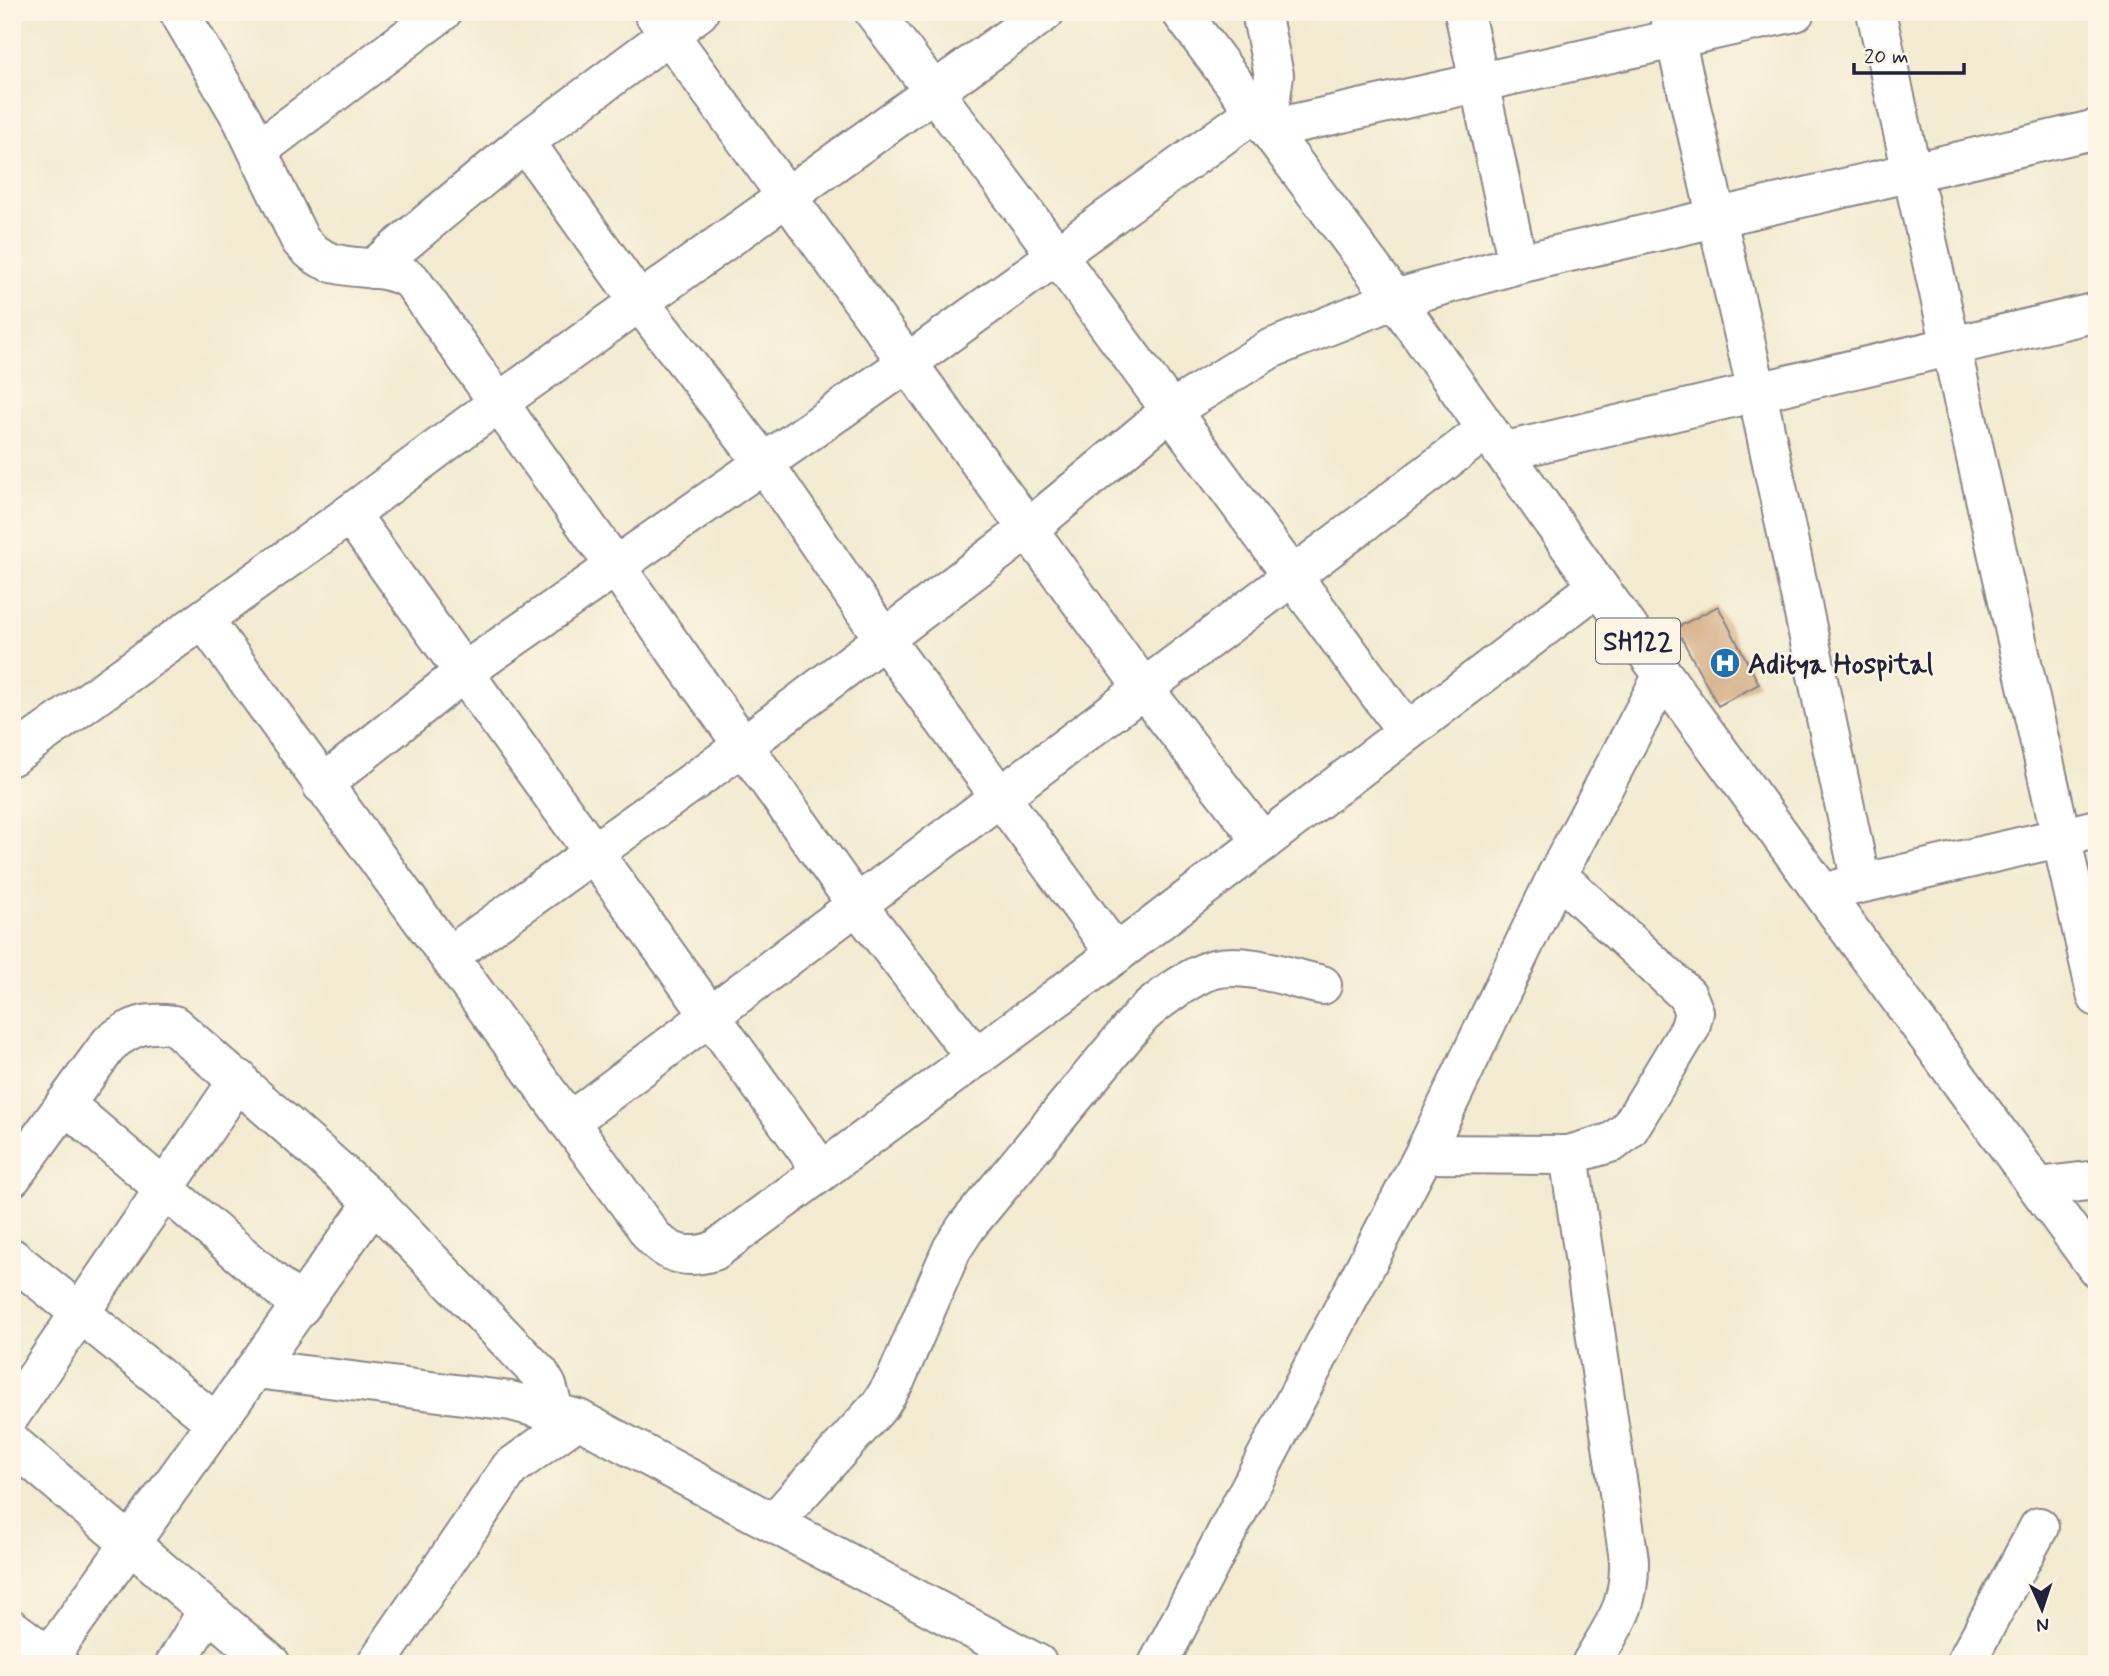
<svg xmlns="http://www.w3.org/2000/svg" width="2109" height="1676" font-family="Mynerve,sans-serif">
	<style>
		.building { fill: #d8b691 }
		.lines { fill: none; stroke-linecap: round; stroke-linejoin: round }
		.street-casing { stroke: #8a8686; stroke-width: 42 }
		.primary-casing { stroke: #8a8686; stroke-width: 42 }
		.street { stroke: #fff; stroke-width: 38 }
		.primary { stroke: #fff; stroke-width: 38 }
		.labels { text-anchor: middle; stroke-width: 5; stroke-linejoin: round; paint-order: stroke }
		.shield { fill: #fcf5e5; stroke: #63616e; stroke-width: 2 }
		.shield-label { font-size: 26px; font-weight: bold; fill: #22223b }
		.poi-label { font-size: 28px; font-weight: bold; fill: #22223b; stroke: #fcf5e5; text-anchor: start }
	</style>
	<rect width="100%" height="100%" fill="#fcf5e5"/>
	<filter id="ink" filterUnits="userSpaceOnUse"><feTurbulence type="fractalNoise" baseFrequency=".0143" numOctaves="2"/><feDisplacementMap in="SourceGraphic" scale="14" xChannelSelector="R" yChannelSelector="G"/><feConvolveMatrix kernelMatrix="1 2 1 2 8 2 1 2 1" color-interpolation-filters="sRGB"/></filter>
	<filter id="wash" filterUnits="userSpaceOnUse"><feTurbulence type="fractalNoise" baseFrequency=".00686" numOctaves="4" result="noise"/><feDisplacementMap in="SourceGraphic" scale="28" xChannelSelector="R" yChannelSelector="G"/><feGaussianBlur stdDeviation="1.57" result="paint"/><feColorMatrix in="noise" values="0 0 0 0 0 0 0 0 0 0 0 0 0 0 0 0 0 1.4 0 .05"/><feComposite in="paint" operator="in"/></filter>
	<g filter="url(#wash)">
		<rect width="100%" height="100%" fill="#f2ebd1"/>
		<g id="blocks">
			<polygon class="building" points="1718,606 1759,684 1718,706 1676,628"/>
		</g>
	</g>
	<g filter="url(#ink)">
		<use href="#blocks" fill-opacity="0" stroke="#8a8686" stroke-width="2"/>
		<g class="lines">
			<g class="street-casing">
				<g id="street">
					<path d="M179 12 242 119 300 240C335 282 370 256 411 280L857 905 976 1058"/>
					<polyline points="653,12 1144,689 1263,842"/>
					<polyline points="874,12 1056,254 1407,732"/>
					<polyline points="1464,12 1518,264"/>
					<polyline points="1669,12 1757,392 1861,883"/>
					<polyline points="1876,12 2097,997"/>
					<polyline points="1270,129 1795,12"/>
					<polyline points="525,142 641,304 763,462 884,639 1116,954"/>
					<polyline points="258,150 442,12"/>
					<polyline points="372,269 525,142 699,12"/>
					<polyline points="1502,452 2097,312"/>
					<polyline points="350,514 822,1171"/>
					<path d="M204 620 652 1236C670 1256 689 1259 714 1251L1116 954 1598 586"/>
					<polyline points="12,756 350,514 498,403 1045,12"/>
					<polyline points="322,785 464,672 906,364 1255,112 1271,97 1274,75 1261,12"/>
					<polyline points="1838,889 2097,829"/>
					<polyline points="449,956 743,746 1028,529 1170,411 1270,349 1395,299 1518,264 2097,129"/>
					<polyline points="65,1104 301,1306"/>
					<polyline points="569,1122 1486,430"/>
					<polyline points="1424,1154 1569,1155 1613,1142 1629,1129 1690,1028 1694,1012 1687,995 1557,875"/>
					<path d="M1569 1155 1629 1560C1630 1608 1614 1624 1591 1664"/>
					<path d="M12 1177 110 1043C132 1026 146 1021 174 1025L374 1202 540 1374 547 1386 554 1410"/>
					<polyline points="2038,1187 2097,1180"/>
					<polyline points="12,1258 216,1423"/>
					<polyline points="256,1369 511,1401 578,1419 1038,1664"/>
					<polyline points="12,1413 239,1079"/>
					<polyline points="12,1443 271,1664"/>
					<path d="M775 1521 881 1404 896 1379 952 1249 967 1226 1141 1016C1158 1000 1192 975 1214 969 1247 961 1289 978 1322 985"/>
					<polyline points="12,1629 59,1664"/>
					<polyline points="44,1664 374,1202"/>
					<polyline points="175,1664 208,1610"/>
					<polyline points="376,1664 510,1468 578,1419"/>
					<polyline points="1158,1664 1424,1154 1557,875 1663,675"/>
					<polyline points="1965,1664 2039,1527"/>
				</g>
			</g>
			<g class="primary-casing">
				<polyline id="primary" points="1181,12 1395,299 1598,586 2097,1268"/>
			</g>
			<use href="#street" class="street"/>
			<use href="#primary" class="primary"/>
		</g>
	</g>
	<defs>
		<g id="hospital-disc" transform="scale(1.575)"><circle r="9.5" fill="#1f6fb2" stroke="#fcf5e5"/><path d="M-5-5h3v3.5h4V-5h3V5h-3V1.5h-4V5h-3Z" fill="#fff"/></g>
	</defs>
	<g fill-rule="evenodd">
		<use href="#hospital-disc" x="1725" y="663"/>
	</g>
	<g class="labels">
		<rect class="shield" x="1596" y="618.5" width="84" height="45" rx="5"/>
		<g class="shield-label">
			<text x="1638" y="650">SH122</text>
		</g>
		<g class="poi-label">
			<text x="1748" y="673">Aditya Hospital</text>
		</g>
	</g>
	<rect width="2109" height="1676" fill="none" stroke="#fcf5e5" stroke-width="42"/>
	<g transform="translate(2042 1609) rotate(177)" stroke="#fcf5e5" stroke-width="5" paint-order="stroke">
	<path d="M0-5L12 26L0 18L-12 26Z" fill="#22223b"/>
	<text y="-10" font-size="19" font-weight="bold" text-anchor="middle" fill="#22223b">N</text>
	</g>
	<path d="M1854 63v10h110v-10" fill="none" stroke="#22223b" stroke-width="3.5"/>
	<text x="1864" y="63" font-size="21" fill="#22223b" stroke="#fcf5e5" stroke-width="5" paint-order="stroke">20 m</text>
</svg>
